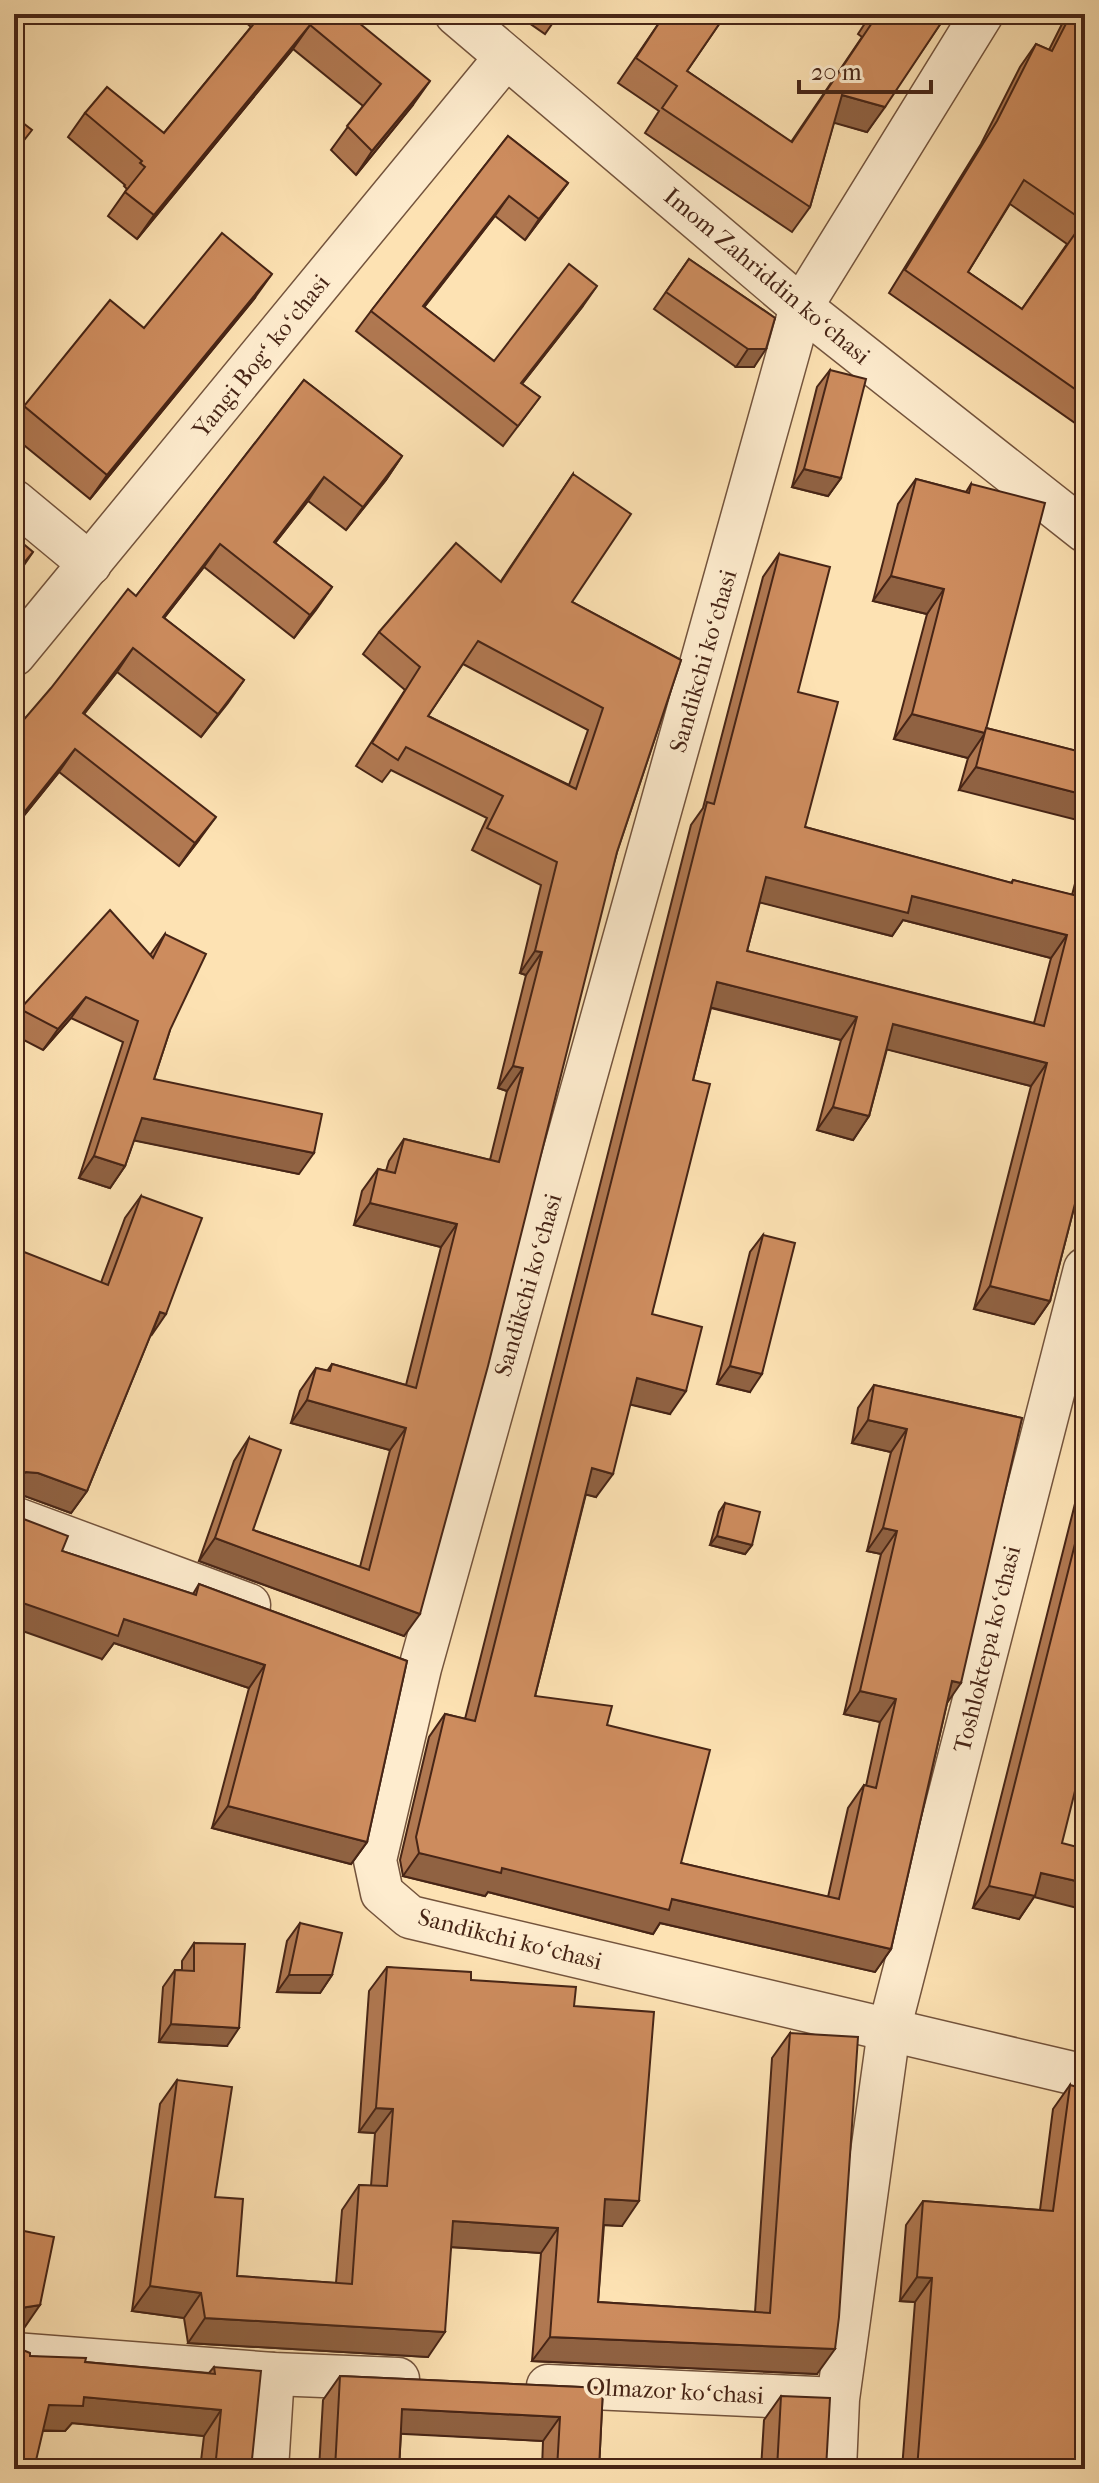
<svg xmlns="http://www.w3.org/2000/svg" width="1099" height="2483" font-family="'IM FELL French Canon',serif">
	<style>
		.lines { fill: none; stroke-linecap: round; stroke-linejoin: round }
		.street-casing { stroke: #74543d; stroke-width: 45 }
		.street { stroke: #feecce; stroke-width: 42 }
		.wall { fill: #b07851; stroke: #472516; stroke-width: 2; fill-rule: evenodd }
		.shaded-wall { fill: #906242; stroke: #472516; stroke-width: 2 }
		.building { fill: #cd8c5e; stroke: #472516; stroke-width: 2; fill-rule: evenodd }
		.labels { text-anchor: middle; stroke-width: 7; stroke-linejoin: round; paint-order: stroke }
		.street-label { font-size: 24px; fill: #472516; stroke: #feecce }
	</style>
	<rect width="100%" height="100%" fill="#fde2b3"/>
	<filter id="stains"><feTurbulence type="fractalNoise" baseFrequency=".0025" numOctaves="4"/><feColorMatrix values="0 0 0 0 .2 0 0 0 0 .09 0 0 0 0 .02 0 0 0 .5 -.17"/></filter>
	<radialGradient id="worn" r=".72"><stop offset=".6" stop-color="#630" stop-opacity="0"/><stop offset="1" stop-color="#630" stop-opacity=".3"/></radialGradient>
	<g class="lines">
		<g class="street-casing">
			<g id="street">
				<polyline points="456,14 801,307 1085,531"/>
				<polyline points="982,14 801,307 420,1668 375,1860 382,1893 410,1917 1085,2076"/>
				<polyline points="14,501 90,564"/>
				<polyline points="14,655 506,57"/>
				<polyline points="14,1518 249,1605"/>
				<polyline points="14,2354 273,2374 398,2379"/>
				<polyline points="548,2386 837,2399"/>
				<polyline points="267,2469 273,2374"/>
				<polyline points="835,2469 838,2399 889,2030 1085,1269"/>
			</g>
		</g>
		<use href="#street" class="street"/>
	</g>
	<g class="wall">
		<polygon points="236,14 348,14 413,105 356,175 331,150 363,106 293,49 137,239 108,216 127,189 124,186 125,185 68,137 85,113 164,133 251,27"/>
		<polygon points="516,14 559,14 545,34"/>
		<polygon points="658,14 726,14 687,71 791,142 862,37 858,34 871,14 947,14 867,132 834,122 810,207 792,232 645,133 659,111 618,83 663,17"/>
		<path d="M1067 14H1085V430L889 293 981 144 1020 67 1036 44 1049 50ZM1010 204 1067 244 1022 309 968 272Z"/>
		<polygon points="508,136 568,183 525,240 495,216 424,307 494,361 583,306 522,384 540,397 503,446 356,331 371,311"/>
		<polygon points="689,259 775,318 754,367 736,367 654,309"/>
		<polygon points="254,299 90,499 14,437 14,419 24,406 144,328"/>
		<polygon points="830,370 841,478 828,496 792,487 817,387"/>
		<polygon points="304,380 402,456 386,480 346,530 308,501 275,543 332,587 294,638 204,567 164,618 244,680 201,737 117,672 84,714 199,840 179,866 59,772 14,828 14,731 136,596"/>
		<path d="M573 474 572 602 681 660 617 852 404 1636 199 1561 234 1461 249 1438 253 1530 360 1567 390 1450 291 1423 300 1391 316 1368 327 1371 332 1364 406 1385 441 1247 354 1225 362 1191 378 1169 386 1171 389 1161 404 1139 490 1160 507 1091 498 1088 526 975 520 973 541 885 472 850 487 818 391 770 382 782 356 766 405 690 363 654 379 632 501 581ZM463 664 588 730 569 785 428 716Z"/>
		<polygon points="916,479 966,492 971,484 986,728 1085,753 959,790 968,758 894,739 927,614 873,601 898,504"/>
		<path d="M779 554 798 692 805 827 1011 883 1013 880 1072 895 1085 846V1165L1050 1301 1034 1324 974 1309 1031 1086 887 1049 869 1116 853 1140 817 1130 841 1040 711 1008 693 1080 652 1314 670 1414 630 1404 596 1497 586 1494 535 1696 607 1725 681 1863 828 1897 848 1808 864 1785 866 1786 880 1722 844 1714 881 1554 867 1551 891 1452 852 1443 858 1408 874 1385 1022 1418 947 1703 891 1949 875 1972 660 1923 653 1934 488 1892 485 1896 403 1876 400 1860 429 1737 445 1714 465 1719 691 825 703 808 763 577ZM760 902 892 936 903 920 1051 958 1034 1023 747 951Z"/>
		<polygon points="165,934 170,1030 154,1079 299,1174 134,1140 125,1166 110,1188 79,1178 123,1042 71,1018 43,1050 14,1035 14,1018 20,1009 150,955"/>
		<polygon points="141,1196 150,1336 87,1491 71,1513 22,1495 125,1218"/>
		<polygon points="763,1235 750,1392 717,1384 750,1252"/>
		<polygon points="1085,1464 1085,1751 1034,1897 1019,1919 973,1908"/>
		<polygon points="725,1503 752,1545 745,1554 710,1545 719,1512"/>
		<polygon points="62,1551 193,1594 199,1584 407,1661 367,1842 351,1864 212,1828 249,1688 114,1643 102,1659"/>
		<polygon points="300,1923 332,1975 320,1993 277,1992 287,1941"/>
		<polygon points="194,1943 227,2046 159,2042 163,1987 175,1970 182,1970 182,1961"/>
		<polygon points="387,1967 471,1980 574,2006 622,2226 604,2225 598,2302 755,2312 772,2058 790,2033 817,2374 532,2361 541,2253 451,2247 428,2357 188,2343 184,2318 132,2311 160,2104 177,2080 215,2197 237,2276 336,2283 342,2210 359,2185 371,2186 375,2133 359,2132 369,1991"/>
		<polygon points="1070,2085 1085,2469 902,2469 915,2302 900,2301 906,2225 923,2201 1040,2210 1053,2109"/>
		<polygon points="18,2348 30,2356 85,2362 209,2373 214,2367 251,2469 200,2469 204,2436 72,2423 65,2431 43,2431"/>
		<polygon points="340,2376 603,2388 599,2469 542,2469 543,2441 401,2433 399,2469 319,2469 323,2400"/>
		<polygon points="781,2396 826,2469 761,2469 764,2420"/>
	</g>
	<g class="shaded-wall">
		<polygon points="310,25 293,49 137,239 154,215"/>
		<polygon points="430,81 413,105 356,175 372,151"/>
		<polygon points="842,95 885,107 867,132 824,120"/>
		<polygon points="568,183 553,203 525,240 539,219"/>
		<polygon points="509,196 495,216 409,327 423,306"/>
		<polygon points="272,274 254,299 90,499 107,475"/>
		<polygon points="597,286 583,306 507,403 521,383"/>
		<polygon points="748,349 766,349 754,367 736,367"/>
		<polygon points="402,456 386,480 346,530 363,507"/>
		<polygon points="804,469 841,478 828,496 792,487"/>
		<polygon points="324,477 308,501 258,565 274,542"/>
		<polygon points="220,544 204,567 147,640 163,617"/>
		<polygon points="33,552 18,574 14,579 14,575"/>
		<polygon points="891,576 944,589 927,614 873,601"/>
		<polygon points="332,587 316,610 294,638 310,615"/>
		<polygon points="133,648 117,672 67,736 83,713"/>
		<polygon points="244,680 228,703 201,737 218,714"/>
		<polygon points="912,714 985,733 968,758 894,739"/>
		<polygon points="75,749 59,772 14,828 14,825"/>
		<polygon points="976,767 1085,795 1085,822 959,790"/>
		<polygon points="216,817 199,840 179,866 195,843"/>
		<polygon points="766,877 912,896 1067,935 1051,958 903,920 892,936 750,900"/>
		<polygon points="535,951 542,952 526,975 520,973"/>
		<polygon points="717,982 857,1017 841,1040 701,1005"/>
		<polygon points="86,997 71,1018 43,1050 58,1029"/>
		<polygon points="893,1024 1047,1063 1031,1086 877,1047"/>
		<polygon points="513,1066 523,1068 507,1091 498,1088"/>
		<polygon points="833,1107 869,1116 853,1140 817,1130"/>
		<polygon points="142,1118 314,1153 299,1174 127,1139"/>
		<polygon points="94,1156 125,1166 110,1188 79,1178"/>
		<polygon points="370,1203 457,1224 441,1247 354,1225"/>
		<polygon points="990,1286 1050,1301 1034,1324 974,1309"/>
		<polygon points="160,1312 166,1314 151,1336"/>
		<polygon points="730,1366 762,1374 750,1392 717,1384"/>
		<polygon points="637,1378 686,1391 670,1414 620,1402"/>
		<polygon points="307,1400 406,1428 390,1450 291,1423"/>
		<polygon points="868,1420 907,1429 891,1452 852,1443"/>
		<polygon points="592,1468 613,1474 596,1497 576,1492"/>
		<polygon points="26,1472 38,1473 87,1491 71,1513 22,1495 14,1495 14,1478"/>
		<polygon points="883,1528 897,1531 881,1554 867,1551"/>
		<polygon points="717,1536 752,1545 745,1554 710,1545"/>
		<polygon points="215,1538 420,1614 404,1636 199,1561"/>
		<polygon points="14,1600 124,1619 265,1665 249,1688 114,1643 102,1659 14,1628"/>
		<polygon points="952,1681 961,1683 945,1706"/>
		<polygon points="860,1691 896,1699 880,1722 844,1714"/>
		<polygon points="228,1806 367,1842 351,1864 212,1828"/>
		<polygon points="419,1853 672,1899 891,1949 875,1972 660,1923 653,1934 488,1892 485,1896 403,1876"/>
		<polygon points="1041,1873 1085,1883 1085,1910 1034,1897 1019,1919 973,1908 989,1886"/>
		<polygon points="289,1975 332,1975 320,1993 277,1992"/>
		<polygon points="171,2024 239,2028 227,2046 159,2042"/>
		<polygon points="376,2108 393,2109 375,2133 359,2132"/>
		<polygon points="605,2199 639,2201 622,2226 588,2224"/>
		<polygon points="453,2221 558,2228 541,2253 436,2246"/>
		<polygon points="917,2277 932,2278 915,2302 900,2301"/>
		<polygon points="150,2286 201,2293 184,2318 132,2311"/>
		<polygon points="40,2305 22,2331 14,2332 14,2314 21,2308"/>
		<polygon points="205,2318 445,2332 428,2357 188,2343"/>
		<polygon points="550,2337 835,2349 817,2374 532,2361"/>
		<polygon points="84,2397 221,2410 204,2436 72,2423 65,2431 31,2430 49,2405"/>
		<polygon points="402,2409 560,2417 543,2441 386,2433"/>
	</g>
	<g class="building">
		<polygon points="262,14 348,14 430,81 372,151 347,126 381,84 310,25 154,215 125,192 145,167 140,163 142,161 85,113 107,87 164,133"/>
		<polygon points="665,14 726,14 687,71 792,142 878,14 947,14 885,107 842,95 810,207 662,108 677,86 636,58"/>
		<path d="M1071 14H1085V396L905 270 997 121 1036 44 1052 51ZM1024 180 1084 221 1022 309 968 272Z"/>
		<polygon points="14,116 32,130 14,153"/>
		<polygon points="508,136 568,183 539,219 509,196 423,306 494,361 569,264 597,286 521,383 540,397 518,426 371,311"/>
		<polygon points="222,233 272,274 107,475 24,406 110,300 144,328"/>
		<polygon points="689,259 775,318 766,349 748,349 666,292"/>
		<polygon points="830,370 866,379 841,478 804,469"/>
		<polygon points="304,380 402,456 363,507 324,477 274,542 332,587 310,615 220,544 163,617 244,680 218,714 133,648 83,713 216,817 195,843 75,749 14,825 14,731 51,688 128,589 136,596"/>
		<path d="M573 474 631 514 572 602 681 660 617 852 488 1366 420 1614 215 1538 249 1438 281 1450 253 1530 369 1570 406 1428 307 1400 316 1368 330 1371 332 1364 416 1388 457 1224 370 1203 378 1169 395 1173 404 1139 499 1162 523 1068 513 1066 542 952 535 951 557 862 487 828 503 796 406 747 398 760 372 743 420 667 379 632 456 543 501 582ZM478 641 603 708 576 789 428 716Z"/>
		<polygon points="916,479 969,493 971,484 1045,503 985,733 912,714 944,589 891,576"/>
		<polygon points="14,536 33,552 14,575"/>
		<path d="M779 554 830 567 798 692 838 702 805 827 1012 883 1013 880 1082 897 1085 885V1165L1050 1301 990 1286 1047 1063 893 1024 869 1116 833 1107 857 1017 717 982 693 1080 710 1084 652 1314 702 1327 686 1391 637 1378 613 1474 592 1468 535 1696 612 1706 607 1725 710 1750 681 1863 839 1899 864 1785 876 1788 896 1699 860 1691 897 1531 883 1528 907 1429 868 1420 874 1385 1022 1418 961 1683 952 1681 891 1949 672 1899 669 1910 502 1868 501 1873 419 1853 416 1837 445 1714 475 1721 707 802 714 804ZM766 877 908 913 912 896 1067 935 1044 1026 747 951Z"/>
		<polygon points="986,728 1085,753 1085,795 976,767"/>
		<polygon points="110,910 153,958 165,934 206,954 170,1030 154,1079 322,1114 314,1153 142,1118 125,1166 94,1156 138,1021 86,997 58,1029 20,1009"/>
		<polygon points="141,1196 202,1218 166,1314 160,1312 87,1491 38,1473 26,1472 14,1478 14,1248 108,1285"/>
		<polygon points="763,1235 795,1243 762,1374 730,1366"/>
		<polygon points="725,1503 760,1512 752,1545 717,1536"/>
		<polygon points="1085,1504 1085,1751 1062,1843 1085,1849 1085,1883 1041,1873 1035,1896 989,1886"/>
		<polygon points="14,1513 21,1518 68,1536 62,1551 196,1595 199,1584 407,1661 367,1842 228,1806 265,1665 124,1619 118,1636 14,1600"/>
		<polygon points="300,1923 342,1933 332,1975 289,1975"/>
		<polygon points="194,1943 245,1944 239,2028 171,2024 175,1970 194,1971"/>
		<polygon points="387,1967 471,1972 471,1980 576,1987 574,2006 654,2012 639,2201 605,2199 598,2302 770,2313 790,2033 858,2037 839,2317 835,2349 550,2337 558,2228 453,2221 445,2332 205,2318 201,2293 150,2286 177,2080 232,2087 215,2197 243,2199 237,2276 352,2284 359,2185 387,2186 393,2109 376,2108"/>
		<polygon points="1070,2085 1085,2089 1085,2469 917,2469 932,2278 917,2277 923,2201 1053,2211"/>
		<polygon points="14,2229 54,2237 40,2305 21,2308 14,2314"/>
		<polygon points="14,2344 18,2348 30,2353 30,2356 86,2358 85,2362 215,2374 214,2367 261,2371 251,2469 215,2469 221,2410 84,2397 83,2406 49,2405 34,2469 14,2469"/>
		<polygon points="340,2376 603,2388 599,2469 557,2469 560,2417 402,2409 399,2469 335,2469"/>
		<polygon points="781,2396 830,2398 826,2469 777,2469"/>
	</g>
	<g class="labels">
		<g class="street-label">
			<text transform="translate(767 276) rotate(40)" y="8">Imom Zahriddin koʻchasi</text>
			<text transform="translate(261 356) rotate(-51)" y="8">Yangi Bogʻ koʻchasi</text>
			<text transform="translate(703 661) rotate(-74)" y="8">Sandikchi koʻchasi</text>
			<text transform="translate(528 1285) rotate(-74)" y="8">Sandikchi koʻchasi</text>
			<text transform="translate(987 1649) rotate(-76)" y="8">Toshloktepa koʻchasi</text>
			<text transform="translate(510 1939) rotate(14)" y="8">Sandikchi koʻchasi</text>
			<text transform="translate(675 2391) rotate(3)" y="8">Olmazor koʻchasi</text>
		</g>
	</g>
	<rect width="1099" height="2483" fill="none" stroke="#fde2b3" stroke-width="48"/>
	<rect x="16" y="16" width="1067" height="2451" fill="none" stroke="#472516" stroke-width="4"/>
	<rect x="24" y="24" width="1051" height="2435" fill="none" stroke="#472516" stroke-width="2"/>
	<path d="M799 80v12h132v-12" fill="none" stroke="#472516" stroke-width="4"/>
	<text x="811" y="80" font-size="24" fill="#472516" stroke="#feecce" stroke-width="6" paint-order="stroke">20 m</text>
	<rect width="100%" height="100%" filter="url(#stains)"/>
	<rect width="100%" height="100%" fill="url(#worn)"/>
</svg>
